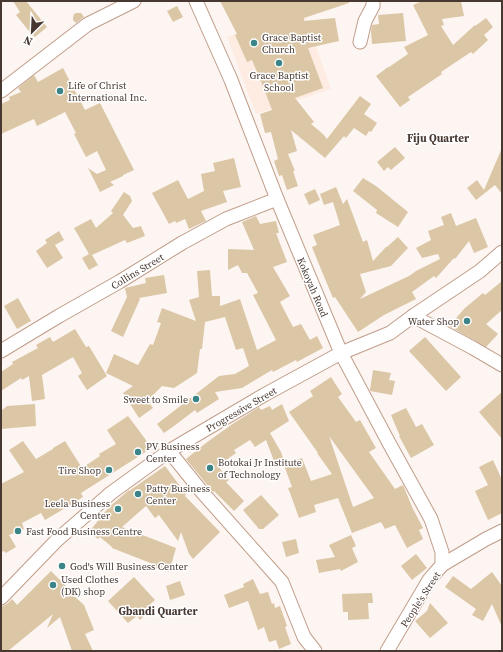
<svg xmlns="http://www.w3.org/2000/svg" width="503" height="652" font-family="'Source Serif 4',serif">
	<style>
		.built { fill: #feece2 }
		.building { fill: #dbc7a6; fill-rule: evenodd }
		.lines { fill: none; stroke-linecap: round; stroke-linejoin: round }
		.street-casing { stroke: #c09d8a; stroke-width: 15 }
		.street { stroke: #fff; stroke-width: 13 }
		.poi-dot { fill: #3b8487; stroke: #fff; stroke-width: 1.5 }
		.labels { text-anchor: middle; stroke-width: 3; stroke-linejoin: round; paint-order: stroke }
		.poi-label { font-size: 10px; fill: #473831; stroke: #fff; text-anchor: start }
		.street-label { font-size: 10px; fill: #473831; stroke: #fff }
		.neighbourhood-label { font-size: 11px; font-weight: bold; fill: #473831; stroke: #fff }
	</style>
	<rect width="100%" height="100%" fill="#fdf5f1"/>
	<polygon class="built" points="304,13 331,89 256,114 227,37 262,23"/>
	<g class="building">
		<polygon points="13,1 26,1 47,27 35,37 33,35 33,36 16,15 20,12"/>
		<polygon points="220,1 349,1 349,3 304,18 304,21 335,18 339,41 308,48 323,88 295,98 314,122 311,124 323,134 327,139 360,96 371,104 364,114 377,123 371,132 369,131 366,136 354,128 346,138 344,136 325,158 291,130 297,151 288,154 295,171 293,171 298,186 287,190 282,175 279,176 274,161 278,159 271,132 265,133 260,114 272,110 264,89 252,60 247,62 235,35 237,34"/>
		<polygon points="422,1 461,1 464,16 442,19 444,25 441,26 453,45 475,25 475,26 486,18 493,27 484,35 488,40 473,54 471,52 441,72 442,74 408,97 410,100 400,107 376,76 388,67 389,67 408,54 404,47 428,35 413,5"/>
		<polygon points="177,6 183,17 173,22 167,11"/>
		<polygon points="76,13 81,13 84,17 76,23 73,20 73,18 74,14"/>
		<polygon points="403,13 406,41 372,44 371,31 372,25 379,24 378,15"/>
		<polygon points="63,68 85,110 100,103 134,170 123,175 123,176 110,182 114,185 100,192 88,168 97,174 106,170 97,151 86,157 74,134 76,133 65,112 37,126 34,119 1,134 1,104 10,100 9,97 21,92 18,88 34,75 38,82"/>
		<polygon points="395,147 405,158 391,170 388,167 384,171 377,162"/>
		<polygon points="502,148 502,194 495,185 476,200 467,188 477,180 484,190"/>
		<polygon points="234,158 241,187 223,191 227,202 201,211 206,221 189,229 185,219 176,223 175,221 169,224 152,193 178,180 188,199 204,191 201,174 215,171 213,163"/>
		<polygon points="363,178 376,186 408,212 398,227 376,213 377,210 353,191"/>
		<polygon points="336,187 343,204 347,199 363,242 367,240 373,261 386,247 387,247 398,237 408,248 391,266 360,274 366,292 360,299 409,276 416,271 440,259 438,254 422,258 416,248 431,240 428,231 444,225 441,217 451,213 456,226 476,218 488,247 474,253 469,241 455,259 454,258 436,278 434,276 412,292 416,299 384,315 358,332 335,297 333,298 318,262 312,247 317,245 313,235 340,225 333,202 324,205 320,194"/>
		<polygon points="315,189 320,200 309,205 304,194"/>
		<polygon points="124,192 130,196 132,201 123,215 133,228 141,226 145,236 127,243 125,240 92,255 98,265 89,270 82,258 89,254 74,228 91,219 96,228 113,213 111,211"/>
		<polygon points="256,216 260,224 276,221 279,233 276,233 287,262 273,267 290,296 280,302 293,327 301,324 310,340 317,336 323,348 297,362 296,360 273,372 272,370 242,388 215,392 219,399 197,413 195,410 174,426 164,433 157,424 219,376 235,374 249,366 243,348 236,350 225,317 205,322 202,349 200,349 197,373 174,388 162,386 149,399 152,403 150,404 153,408 139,418 123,393 133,386 106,373 114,354 138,365 150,344 153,345 161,323 157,322 162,308 196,321 189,300 199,297 197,271 210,270 212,296 220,296 220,306 240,299 257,350 276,340 253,295 258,293 247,273 242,273 238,265 228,270 228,249 254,250 242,222"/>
		<polygon points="59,231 64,240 55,245 63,258 47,268 36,251 47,243 45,240"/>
		<polygon points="164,275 167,293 139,298 140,299 123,337 111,331 127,297 125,288 146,283 145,278"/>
		<polygon points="502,281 502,310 486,324 498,334 486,347 449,326 465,308 483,293 485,295"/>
		<polygon points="18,298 31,321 17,329 4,306"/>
		<polygon points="75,329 86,347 89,346 107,376 87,390 78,376 82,373 73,357 42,375 45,399 32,401 29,376 22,380 21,378 1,391 1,372 13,364 12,362 38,348 36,345 50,337 53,342"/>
		<polygon points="425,337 461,377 446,391 409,351"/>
		<polygon points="373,370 391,373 389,380 395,381 392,395 370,391 370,390"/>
		<path d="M331 377 342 394 338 397 356 422 360 420 376 448 369 452 395 489 403 485 413 509 423 528 419 530 423 539 407 548 395 525 385 529 381 522 352 533 338 498 314 505 316 512 299 518 290 493 288 488 292 487 284 465 302 458 311 481 332 474 317 453H318L289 412 313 396 310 391ZM329 436 374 498 353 507Z"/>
		<polygon points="502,392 502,439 479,412"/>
		<polygon points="35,404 36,426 1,429 1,411 7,406"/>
		<polygon points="282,404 289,421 270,433 281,452 283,458 274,461 266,440 255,447 250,440 234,450 236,453 218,466 229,480 226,482 244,501 234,511 214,491 213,492 186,459 206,443 231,425 259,407 261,410 270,406 272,410"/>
		<polygon points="406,408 416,427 422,424 434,445 411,458 399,436 400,436 391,415"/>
		<polygon points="128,416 152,448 81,493 83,497 62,510 45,520 41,513 22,523 24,529 9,535 16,547 6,553 4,551 1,552 1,484 24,472 9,450 23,441 36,459 53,449 53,448 65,441 82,468 100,456 99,454 116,444 107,430"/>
		<polygon points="493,460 502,480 502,513 488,520 475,491 488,485 479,467"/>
		<polygon points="165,466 186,494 185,496 220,532 193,559 189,554 181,532 178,541 159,515 155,518 146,506 122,527 176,548 169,572 152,567 153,564 112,548 112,547 100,537 98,539 89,532 109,507 128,491 129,490 129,491"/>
		<polygon points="261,495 279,515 263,529 259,529 243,510"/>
		<polygon points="351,535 356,546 352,548 358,562 341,571 340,569 319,573 316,560 335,557 329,545"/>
		<polygon points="296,539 299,553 286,557 282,542"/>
		<polygon points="416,554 427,568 412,580 401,566"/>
		<polygon points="51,571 66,586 64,587 84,605 94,630 85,634 93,651 72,651 60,617 47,628 53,614 8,651 1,651 1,607 7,604 12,599 17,605"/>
		<polygon points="492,572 502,586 502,627 492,604 483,621 472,615 476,609 445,587 453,576 471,589"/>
		<polygon points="134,577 155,600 145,609 148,612 140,620 137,616 128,623 108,601"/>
		<polygon points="253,579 260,594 268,592 272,604 274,603 275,608 280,606 287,626 285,627 291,644 279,649 276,640 269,642 264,627 258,630 248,601 229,608 224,595 244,587 243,584"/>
		<polygon points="180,581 185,595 170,600 166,586"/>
		<polygon points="372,593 373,603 368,603 369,619 348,620 348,612 343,612 342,594"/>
		<polygon points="430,603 448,623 430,638 415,621 427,611"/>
	</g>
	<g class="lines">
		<g class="street-casing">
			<g id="street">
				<polyline points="196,1 231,80 277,199 341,353 389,443 431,519 442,552 442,565"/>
				<polyline points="360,42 365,21 373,6 373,1"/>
				<polyline points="1,91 88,24 134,1"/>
				<polyline points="413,316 473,348 502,365"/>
				<polyline points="1,351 59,316 119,282 182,243 226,219 277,199"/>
				<polyline points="169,451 202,492 282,582 304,637 315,651"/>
				<polyline points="1,598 57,540 111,493 169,451 264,395 341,353 390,333 413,316 480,271 502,252"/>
				<polyline points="387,651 429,580 442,565 486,539 502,531"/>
			</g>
		</g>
		<use href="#street" class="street"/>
	</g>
	<g class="poi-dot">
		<circle cx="254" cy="43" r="4"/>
		<circle cx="279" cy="63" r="4"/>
		<circle cx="60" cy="91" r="4"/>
		<circle cx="467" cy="321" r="4"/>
		<circle cx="196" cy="399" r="4"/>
		<circle cx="138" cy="452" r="4"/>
		<circle cx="210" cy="468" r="4"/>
		<circle cx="109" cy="470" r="4"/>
		<circle cx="138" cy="494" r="4"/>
		<circle cx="118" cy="509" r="4"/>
		<circle cx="18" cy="531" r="4"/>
		<circle cx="62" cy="566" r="4"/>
		<circle cx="53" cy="585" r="4"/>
	</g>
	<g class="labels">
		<g class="poi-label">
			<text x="262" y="41">Grace Baptist<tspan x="262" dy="12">Church</tspan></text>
			<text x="279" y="79" text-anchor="middle">Grace Baptist<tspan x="279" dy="12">School</tspan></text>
			<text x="68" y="89">Life of Christ<tspan x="68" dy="12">International Inc.</tspan></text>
			<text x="459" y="325" text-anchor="end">Water Shop</text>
			<text x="188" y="403" text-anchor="end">Sweet to Smile</text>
			<text x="146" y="450">PV Business<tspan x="146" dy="12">Center</tspan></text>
			<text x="218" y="466">Botokai Jr Institute<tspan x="218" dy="12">of Technology</tspan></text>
			<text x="101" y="474" text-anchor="end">Tire Shop</text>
			<text x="146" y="492">Patty Business<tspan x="146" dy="12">Center</tspan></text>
			<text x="110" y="507" text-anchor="end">Leela Business<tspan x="110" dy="12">Center</tspan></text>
			<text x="26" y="535">Fast Food Business Centre</text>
			<text x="70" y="570">God's Will Business Center</text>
			<text x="61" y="583">Used Clothes<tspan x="61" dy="12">(DK) shop</tspan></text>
		</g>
		<g class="street-label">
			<text transform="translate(137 271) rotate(-31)" y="4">Collins Street</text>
			<text transform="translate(313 287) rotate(67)" y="4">Kokoyah Road</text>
			<text transform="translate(241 409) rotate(-30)" y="4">Progressive Street</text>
			<text transform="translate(420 599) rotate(-57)" y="4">People's Street</text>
		</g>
		<g class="neighbourhood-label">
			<text x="438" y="142">Fiju Quarter</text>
			<text x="158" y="615">Gbandi Quarter</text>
		</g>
	</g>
	<rect width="503" height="652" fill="none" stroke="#473831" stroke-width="4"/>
	<g transform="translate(32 32) rotate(204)" stroke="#ffffff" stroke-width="3" paint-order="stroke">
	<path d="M0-3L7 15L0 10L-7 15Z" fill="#473831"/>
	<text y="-6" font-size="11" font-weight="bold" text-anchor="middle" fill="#473831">N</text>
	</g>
</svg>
